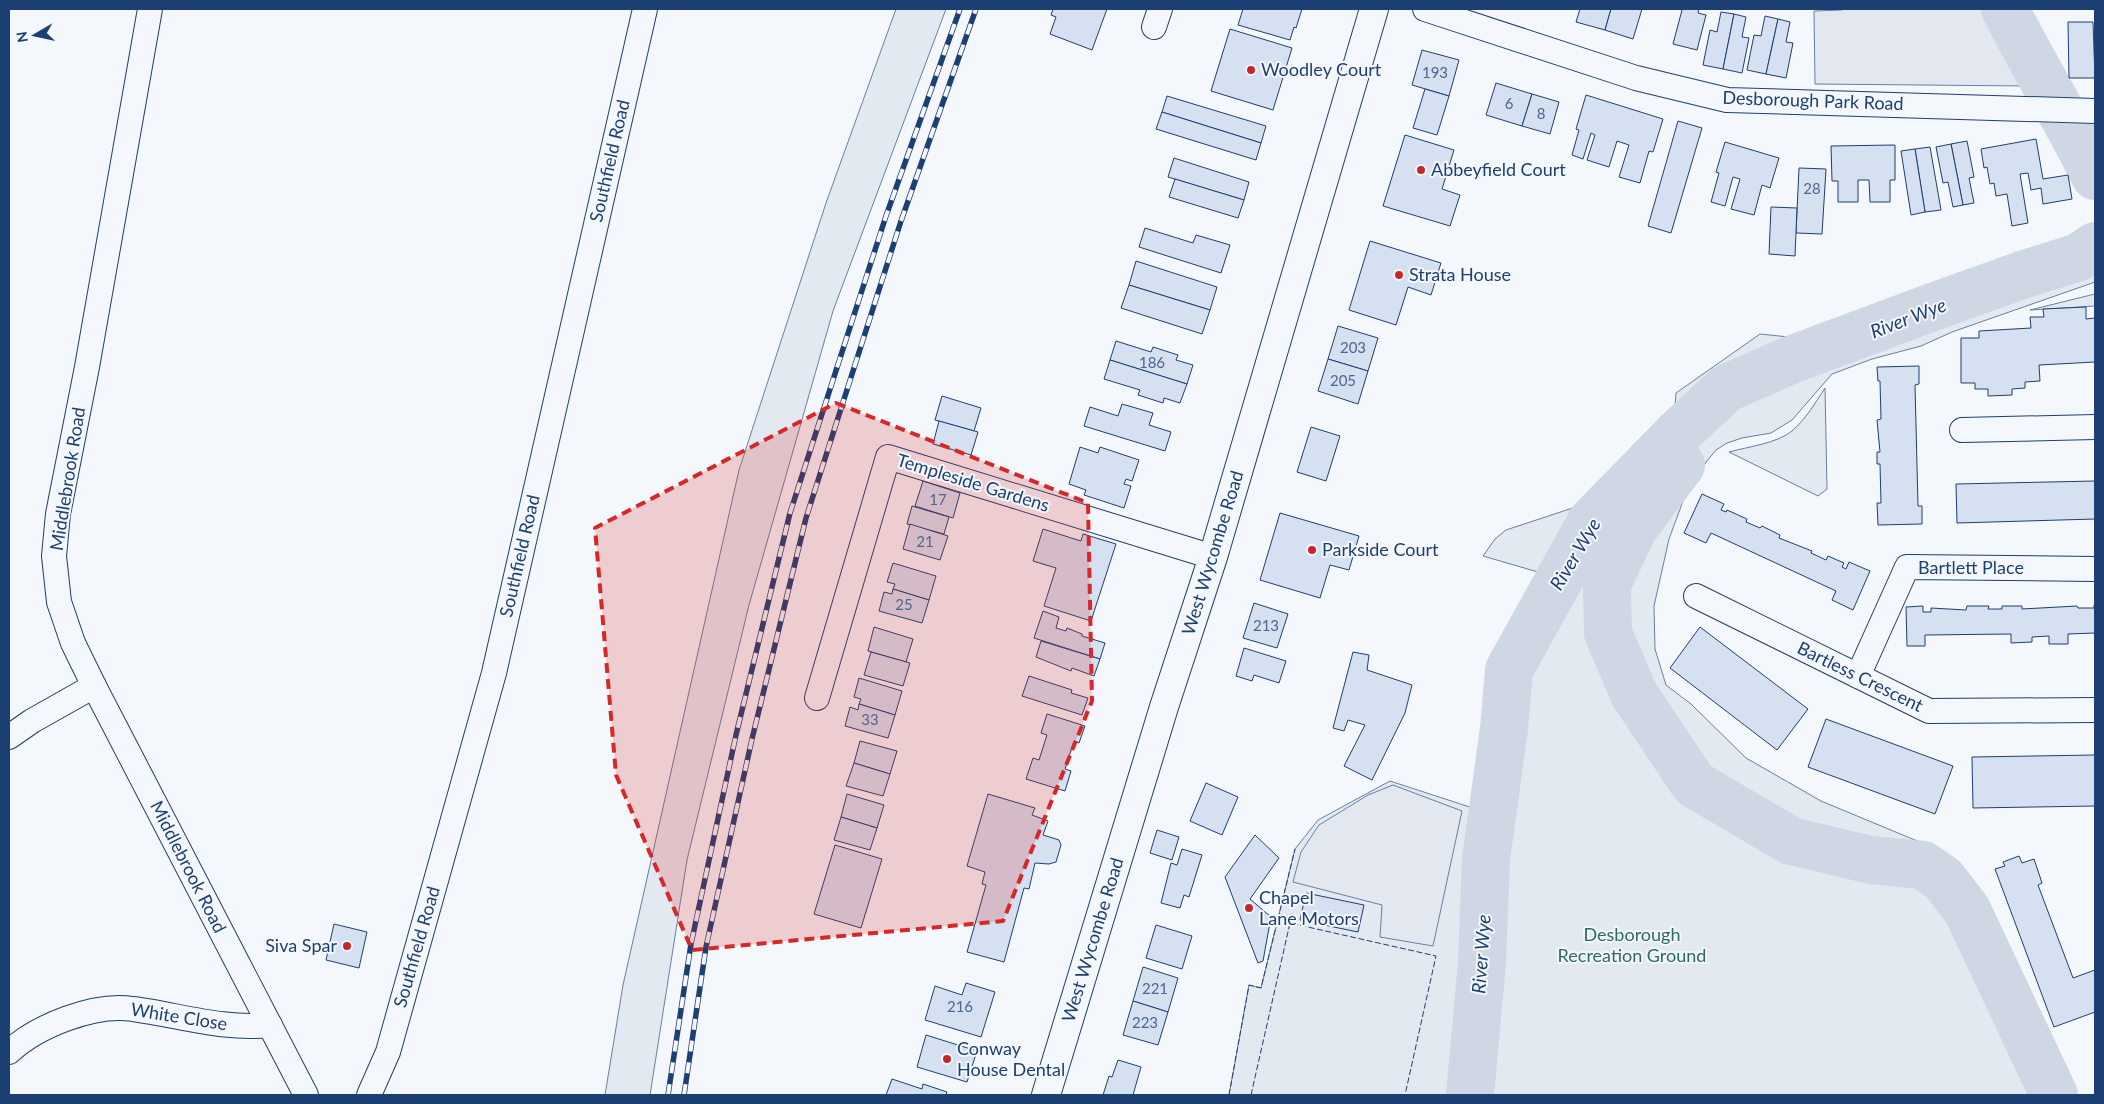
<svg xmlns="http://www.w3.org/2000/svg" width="2104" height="1104" font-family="Lato,sans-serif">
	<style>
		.green { fill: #e3e9f0; stroke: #687fa3 }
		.parking { fill: #e3e8f0; stroke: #687fa3 }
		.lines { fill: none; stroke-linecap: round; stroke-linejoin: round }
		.river { stroke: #cfd7e4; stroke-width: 48 }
		.building { fill: #d5e0f0; stroke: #1d3f73 }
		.minor-casing { stroke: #1d3f73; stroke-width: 26 }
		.primary-casing { stroke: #1d3f73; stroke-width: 30 }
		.minor { stroke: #f4f7fb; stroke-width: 24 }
		.primary { stroke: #f4f7fb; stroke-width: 28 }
		.rail-casing { stroke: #1d3f73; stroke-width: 5.5 }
		.rail { stroke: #f4f7fb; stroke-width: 4; stroke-dasharray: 11; stroke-linecap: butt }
		.fence { stroke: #1d3f73; stroke-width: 1; stroke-dasharray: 6 2.5; stroke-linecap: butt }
		.marked { fill: #d62828; fill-opacity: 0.2; stroke: #d62828; stroke-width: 4; stroke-dasharray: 10 6; stroke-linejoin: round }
		.poi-dot { fill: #c62828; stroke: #f4f7fb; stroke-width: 2 }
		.labels { text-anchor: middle; stroke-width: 4; stroke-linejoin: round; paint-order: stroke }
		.number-label { font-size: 15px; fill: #4b6792 }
		.poi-label { font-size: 18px; fill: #1d3f73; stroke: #f4f7fb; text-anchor: start }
		.street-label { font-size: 18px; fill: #1d3f73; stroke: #f4f7fb }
		.park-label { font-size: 18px; fill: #2c6c60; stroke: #f4f7fb }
		.water-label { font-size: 19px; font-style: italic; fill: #1d3f73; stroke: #f4f7fb }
	</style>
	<rect width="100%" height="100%" fill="#f4f7fb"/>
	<g class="green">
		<polygon points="896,9 946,9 833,311 749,605 687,860 650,1095 605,1095 623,985 739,470 826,203"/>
		<polygon points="2050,126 2095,129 2095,190"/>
		<polygon points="2095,240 2095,282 1952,332 1921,346 1872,359 1832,374 1792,420 1771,433 1742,438 1727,443 1716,450 1706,462 1683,501 1669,539 1654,606 1655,649 1666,685 1691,704 1746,758 1821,801 1939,850 1921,876 1929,878 1932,893 1947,863 1963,874 1967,896 2056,1095 1229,1095 1249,985 1261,988 1295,849 1318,820 1390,781 1485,812 1474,895 1490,900 1514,680 1530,644 1552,609 1566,594 1607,508 1618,501 1668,455 1671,459 1676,393 1760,334 1808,339 2064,256"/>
		<polygon points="2095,294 2095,306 2030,310"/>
		<path d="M1825 388 1827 489 1818 496 1729 452C1747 447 1778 443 1792 431 1806 419 1815 403 1825 388Z"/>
		<polygon points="1591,502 1589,522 1562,579 1483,556 1495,539 1506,530"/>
	</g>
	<g class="parking">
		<polygon points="1842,9 1990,9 2023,68 2029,86 1815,84 1814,11 1842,10"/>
		<polygon points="1393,785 1462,811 1433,946 1380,937 1382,905 1293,882 1301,852 1319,825 1368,795"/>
	</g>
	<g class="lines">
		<g class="river">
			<path d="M2005 9C2033 65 2067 119 2095 176"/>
			<polyline points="1681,465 1633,529 1607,585 1608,633 1634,694 1694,784 1791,841 1871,860 1923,865 1943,879 1967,910 2054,1095"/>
			<polyline points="1470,1095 1482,963 1486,859 1504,729 1509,670 1591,522 1678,433 1727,388 1793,359 1930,308 2022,275 2079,257 2095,246"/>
		</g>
	</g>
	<g class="building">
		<polygon points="1053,9 1107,9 1092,50 1050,34 1056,17 1051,15"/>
		<polygon points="1243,9 1302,9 1296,28 1294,27 1290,40 1238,25"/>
		<polygon points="1580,9 1611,9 1605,30 1576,22"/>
		<polygon points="1611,9 1642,9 1633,39 1605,30"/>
		<polygon points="1678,9 1699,9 1698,13 1706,15 1697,50 1673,44 1682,10"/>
		<polygon points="1721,12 1734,14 1723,69 1703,65 1710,30 1717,32"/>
		<polygon points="1734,14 1746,17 1742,37 1749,38 1742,73 1723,69"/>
		<polygon points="1765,16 1778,19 1766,74 1747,70 1754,35 1761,36"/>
		<polygon points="1778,19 1790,22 1786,42 1793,43 1786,78 1766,74"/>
		<polygon points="2068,22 2093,22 2095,78 2069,78"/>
		<polygon points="1230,29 1292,48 1273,110 1211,91"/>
		<polygon points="1422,50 1459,60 1449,96 1412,85"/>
		<polygon points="1496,83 1532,94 1522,126 1486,115"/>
		<polygon points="1425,89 1449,96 1437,135 1413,128"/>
		<polygon points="1532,94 1559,102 1550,134 1522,126"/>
		<polygon points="1586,95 1663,119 1653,152 1649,151 1640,183 1619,177 1629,145 1617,141 1609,167 1587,160 1595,135 1591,133 1583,159 1572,155 1579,130 1576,129"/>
		<polygon points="1167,96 1266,126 1261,143 1162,112"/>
		<polygon points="1162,112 1261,143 1256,160 1156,129"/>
		<polygon points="1678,121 1702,128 1671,233 1648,226"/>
		<polygon points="1405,135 1454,150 1442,189 1460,195 1450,226 1383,206"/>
		<polygon points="2036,139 2043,179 2068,175 2072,199 2043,204 2041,188 2031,190 2028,173 2020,174 2028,223 2012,226 2007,194 1996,196 1994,183 1990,184 1987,167 1984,168 1981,149"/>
		<polygon points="1967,141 1974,177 1969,178 1974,203 1963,205 1951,144"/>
		<polygon points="1725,142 1779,158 1770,188 1762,185 1754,215 1731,209 1740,179 1733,177 1725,206 1711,202 1719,173 1716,172"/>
		<polygon points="1951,144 1963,205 1953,207 1948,182 1943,183 1936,147"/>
		<polygon points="1895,145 1895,180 1890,180 1890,202 1870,202 1869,180 1858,180 1858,202 1838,202 1838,181 1832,181 1831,146"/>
		<polygon points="1930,147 1941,210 1925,212 1915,149"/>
		<polygon points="1915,149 1925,212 1911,215 1901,151"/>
		<polygon points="1174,158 1249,182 1244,200 1168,177"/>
		<polygon points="1799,168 1826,169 1822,234 1796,233"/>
		<polygon points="1175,179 1244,200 1238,218 1169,197"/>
		<polygon points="1771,207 1797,208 1795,256 1769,254"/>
		<polygon points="1145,228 1193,243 1196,235 1230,245 1221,273 1139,247"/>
		<polygon points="1370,241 1441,263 1431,295 1408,287 1396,325 1349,310"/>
		<polygon points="1136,261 1217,287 1210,310 1129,285"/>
		<polygon points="1129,285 1210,310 1202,334 1121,308"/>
		<polygon points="2086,307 2086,319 2095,318 2095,362 2039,365 2040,381 2025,382 2025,388 2012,389 2012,395 1988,396 1988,389 1975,389 1975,383 1961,383 1961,338 1979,338 1979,331 2031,328 2030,317 2044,317 2043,309"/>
		<polygon points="1338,326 1378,338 1368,371 1328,359"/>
		<polygon points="1116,341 1151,352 1153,347 1178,355 1176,360 1193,365 1187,384 1110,360"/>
		<polygon points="1328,359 1368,371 1358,404 1318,391"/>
		<polygon points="1110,360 1187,384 1180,403 1164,398 1163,403 1138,395 1140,390 1104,379"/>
		<polygon points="1919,366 1919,384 1915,385 1918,506 1922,506 1922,524 1878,525 1877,503 1881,503 1880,464 1877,464 1877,452 1880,452 1877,420 1881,419 1880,381 1878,381 1877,367"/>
		<polygon points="942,396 981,408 974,431 935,420"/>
		<polygon points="1122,404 1153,413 1149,425 1171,432 1165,451 1084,426 1090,407 1118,416"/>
		<polygon points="939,421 978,432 971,455 933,444"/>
		<polygon points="1311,427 1340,436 1326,481 1297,472"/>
		<polygon points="1080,447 1098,453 1100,447 1139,460 1132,481 1126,479 1124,484 1131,486 1124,508 1084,495 1086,490 1069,484"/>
		<polygon points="923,481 960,493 953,518 915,506"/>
		<polygon points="2095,481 2095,519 1957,523 1956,484"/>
		<polygon points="1702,494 1724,504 1721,510 1726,512 1727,510 1747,519 1746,522 1760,528 1762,526 1780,535 1779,538 1812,551 1811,553 1826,560 1828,556 1844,563 1842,567 1846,569 1849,562 1870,571 1853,610 1832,600 1836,591 1711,533 1706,543 1684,533"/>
		<polygon points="912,506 949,517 944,534 907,524"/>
		<polygon points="1280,513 1359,536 1349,570 1330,565 1320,598 1260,580"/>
		<polygon points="910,524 948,536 940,560 903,549"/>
		<polygon points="1043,529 1081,541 1083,534 1116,544 1091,621 1044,606 1056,568 1033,561"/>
		<polygon points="893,563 936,576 929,600 893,589 895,584 887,582"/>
		<polygon points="893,589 929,600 922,623 879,611 884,592 892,594"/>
		<polygon points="1254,603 1288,614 1277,648 1243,638"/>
		<polygon points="2094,605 2095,605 2095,633 2068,634 2068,644 2049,644 2049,636 2032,637 2032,642 2011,643 2011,634 1925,635 1925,646 1907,646 1906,607 1923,606 1923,612 1931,612 1931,608 1966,610 1967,606 1989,606 1988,609 2002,609 2002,606 2022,606 2022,609 2077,606 2078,608 2094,608"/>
		<polygon points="1043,611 1059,617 1056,628 1066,631 1067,628 1082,634 1082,636 1105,643 1100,659 1034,638"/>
		<polygon points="874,627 913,639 906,662 868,651"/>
		<polygon points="1700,627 1808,709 1777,750 1670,668"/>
		<polygon points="1041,641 1100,659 1094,676 1072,668 1071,671 1036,657"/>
		<polygon points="1244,648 1286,661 1279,683 1254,675 1252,681 1236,676"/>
		<polygon points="871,652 910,663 903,686 864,675"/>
		<polygon points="1353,652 1369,655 1367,670 1412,685 1405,713 1372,780 1344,766 1365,725 1348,720 1344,731 1333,728"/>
		<polygon points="1029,676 1072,690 1071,693 1088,698 1082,715 1022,696"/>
		<polygon points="859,678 902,691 895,715 859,704 861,699 854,697"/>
		<polygon points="859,704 895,715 888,738 845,726 850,707 858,710"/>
		<polygon points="1047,714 1085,726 1079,743 1074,741 1065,769 1071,771 1065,791 1026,779 1033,758 1039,760 1047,735 1041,733"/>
		<polygon points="1826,719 1953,766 1935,814 1808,767"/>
		<polygon points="860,741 897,751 890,774 854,763"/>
		<polygon points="2095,755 2095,806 1973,808 1972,757"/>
		<polygon points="854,763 890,774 883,796 846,786"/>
		<polygon points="1206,783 1238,797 1222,835 1190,821"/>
		<polygon points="847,794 884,805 877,828 841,817"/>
		<polygon points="988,794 1035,808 1032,815 1048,821 1043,835 1059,840 1061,845 1056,862 1049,864 1035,863 1029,889 1024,888 1004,962 967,952 986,885 982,884 985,872 967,866"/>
		<polygon points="841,817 877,828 870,850 834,840"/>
		<polygon points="1157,830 1179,837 1172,860 1150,853"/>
		<polygon points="1255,835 1279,858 1250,899 1271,917 1263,961 1258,963 1225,877"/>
		<polygon points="835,845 882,859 861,928 814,914"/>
		<polygon points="1182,849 1202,855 1189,897 1184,895 1180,908 1161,903 1171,863 1177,865"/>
		<polygon points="2019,856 2022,863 2034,859 2042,883 2038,885 2073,978 2095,970 2095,1012 2054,1027 1995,869 2005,866 2003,862"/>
		<polygon points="1306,893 1364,905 1358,932 1300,920"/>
		<polygon points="334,924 367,932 359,968 326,960"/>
		<polygon points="1156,925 1192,936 1182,969 1146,958"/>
		<polygon points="1143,967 1178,978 1168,1012 1133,1001"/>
		<polygon points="966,983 995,992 981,1037 925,1020 935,986 962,995"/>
		<polygon points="1133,1001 1168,1012 1158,1045 1123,1035"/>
		<polygon points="926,1035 977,1051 967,1082 917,1067"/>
		<polygon points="1118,1060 1141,1067 1133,1095 1103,1095 1109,1076 1112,1077"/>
		<polygon points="892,1079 922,1089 923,1084 947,1092 946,1095 886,1095"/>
	</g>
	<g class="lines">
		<g class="minor-casing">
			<g id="minor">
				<polyline points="150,9 87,367 58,514 54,556 59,602 73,643 94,686 306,1095"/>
				<polyline points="1425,9 1636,78 1727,100 2095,111"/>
				<polyline points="1154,27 1160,9"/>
				<polyline points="1962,430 2095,427"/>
				<polyline points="1696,596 1929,711 2095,710"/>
				<polyline points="1858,676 1907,567 2095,569"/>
				<polyline points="817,698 888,457 1213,557"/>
				<polyline points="9,737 32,721 94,686"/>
				<path d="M9 1052C37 1026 94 1003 133 1009 179 1015 223 1030 270 1025"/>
				<polyline points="369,1095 388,1052 494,673 645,9"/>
			</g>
		</g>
		<g class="primary-casing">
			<polyline id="primary" points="1046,1095 1164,707 1213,557 1374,9"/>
		</g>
		<use href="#minor" class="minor"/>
		<use href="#primary" class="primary"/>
		<g class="rail-casing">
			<g id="rail">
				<polyline points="668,1095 691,944 736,735 790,513 886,216 960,9"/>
				<polyline points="684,1095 706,947 752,739 806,518 901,221 976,9"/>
			</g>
		</g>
		<use href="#rail" class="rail"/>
		<g class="fence">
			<polyline points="1229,1095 1249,985 1261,988 1295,849"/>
			<polyline points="1251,1095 1290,923 1436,956 1405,1095"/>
		</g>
	</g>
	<path class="marked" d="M836 403 1088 503 1092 701 1003 921 692 950 616 775 595 528Z"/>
	<g class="poi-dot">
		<circle cx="1251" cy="70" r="5"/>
		<circle cx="1421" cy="170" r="5"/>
		<circle cx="1399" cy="275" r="5"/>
		<circle cx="1312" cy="550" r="5"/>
		<circle cx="1249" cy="908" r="5"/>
		<circle cx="347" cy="946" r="5"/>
		<circle cx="947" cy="1059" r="5"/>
	</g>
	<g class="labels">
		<g class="number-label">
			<text x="1435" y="78">193</text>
			<text x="1509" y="109">6</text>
			<text x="1541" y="119">8</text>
			<text x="1812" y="194">28</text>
			<text x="1353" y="353">203</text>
			<text x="1152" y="368">186</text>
			<text x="1343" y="386">205</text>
			<text x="938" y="505">17</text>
			<text x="925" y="547">21</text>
			<text x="904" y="610">25</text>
			<text x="1266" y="631">213</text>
			<text x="870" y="725">33</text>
			<text x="1155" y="994">221</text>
			<text x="960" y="1012">216</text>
			<text x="1145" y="1028">223</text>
		</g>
		<g class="poi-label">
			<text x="1261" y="76">Woodley Court</text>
			<text x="1431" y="176">Abbeyfield Court</text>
			<text x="1409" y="281">Strata House</text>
			<text x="1322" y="556">Parkside Court</text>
			<text x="1259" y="904">Chapel<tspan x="1259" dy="21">Lane Motors</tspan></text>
			<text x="337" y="952" text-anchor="end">Siva Spar</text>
			<text x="957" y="1055">Conway<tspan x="957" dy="21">House Dental</tspan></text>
		</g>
		<g class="street-label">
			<text transform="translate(1813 101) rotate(2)" y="6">Desborough Park Road</text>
			<text transform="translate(610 161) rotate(-77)" y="6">Southfield Road</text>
			<text transform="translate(68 479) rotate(-81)" y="6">Middlebrook Road</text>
			<text transform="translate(973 483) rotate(17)" y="6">Templeside Gardens</text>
			<text transform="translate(1213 553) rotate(-73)" y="6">West Wycombe Road</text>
			<text transform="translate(520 556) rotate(-77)" y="6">Southfield Road</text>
			<text x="1971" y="574">Bartlett Place</text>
			<text transform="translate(1860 677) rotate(26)" y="6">Bartless Crescent</text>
			<text transform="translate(188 867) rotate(63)" y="6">Middlebrook Road</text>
			<text transform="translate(1093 940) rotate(-73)" y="6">West Wycombe Road</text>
			<text transform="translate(417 947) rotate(-74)" y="6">Southfield Road</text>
			<text transform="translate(179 1017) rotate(9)" y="6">White Close</text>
		</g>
		<g class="park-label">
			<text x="1632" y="941">Desborough<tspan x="1632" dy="21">Recreation Ground</tspan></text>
		</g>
		<g class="water-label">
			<text transform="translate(1908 318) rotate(-21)" y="7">River Wye</text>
			<text transform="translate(1575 554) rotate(-59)" y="7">River Wye</text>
			<text transform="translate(1481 954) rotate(-86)" y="7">River Wye</text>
		</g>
	</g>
	<rect width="2104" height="1104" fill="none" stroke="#1d3f73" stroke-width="20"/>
	<g transform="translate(35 35) rotate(261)" stroke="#f4f7fb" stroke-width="4" paint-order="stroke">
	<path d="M0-4L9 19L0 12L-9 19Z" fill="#1d3f73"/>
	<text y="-8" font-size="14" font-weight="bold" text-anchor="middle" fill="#1d3f73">N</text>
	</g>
</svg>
